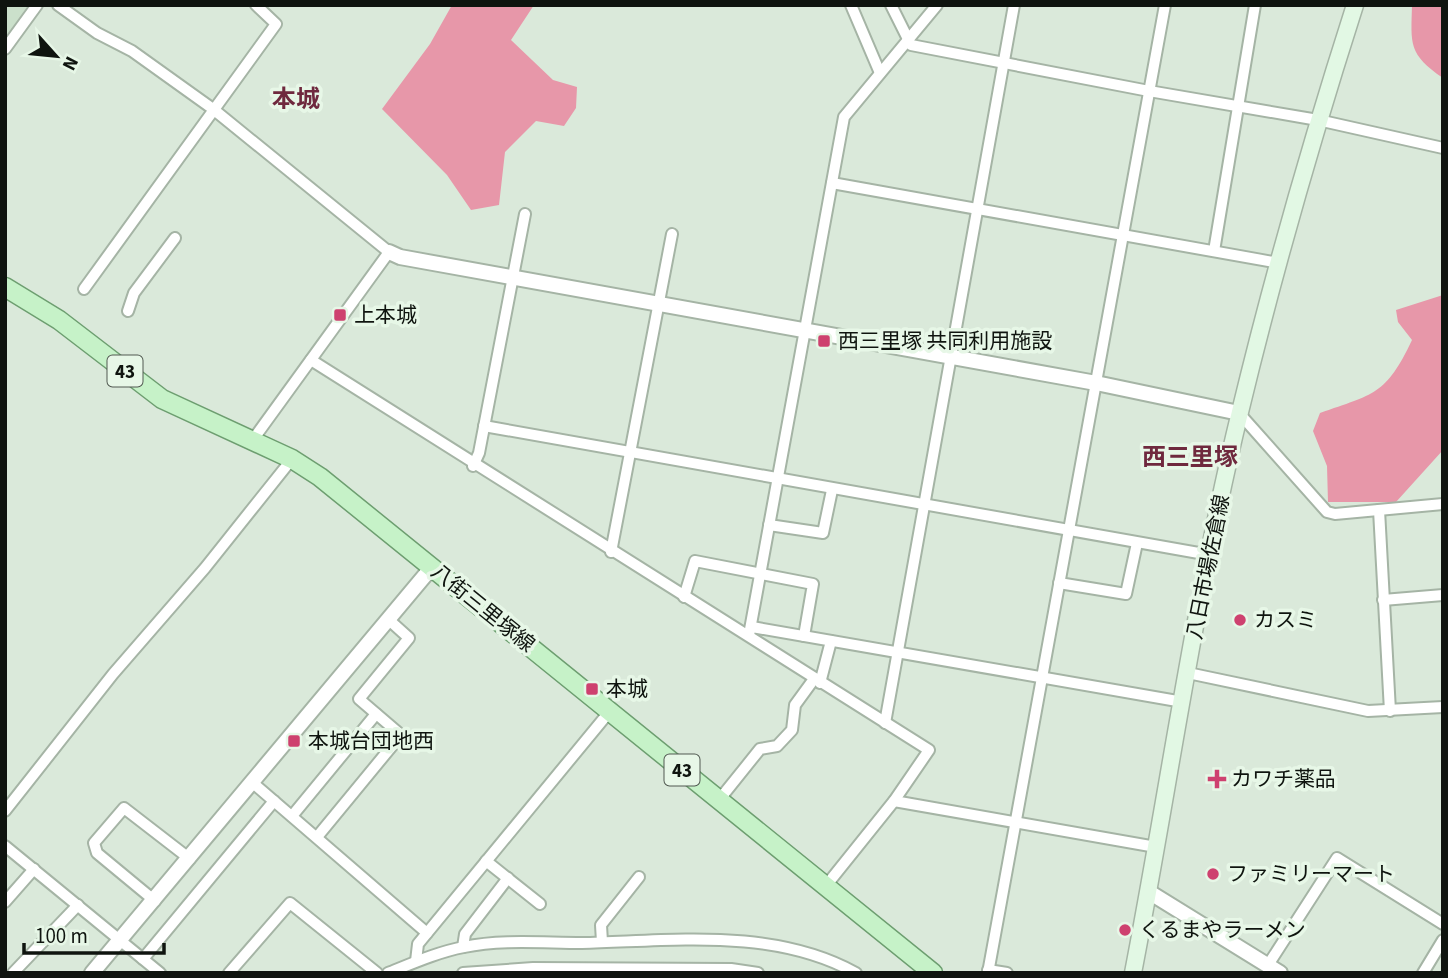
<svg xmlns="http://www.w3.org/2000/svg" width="1448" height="978" font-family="'Source Sans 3','Noto Sans JP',sans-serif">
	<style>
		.built { fill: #cbe0cb }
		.forest { fill: #e797a9 }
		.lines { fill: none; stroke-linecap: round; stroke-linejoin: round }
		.minor-casing { stroke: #a5b4a5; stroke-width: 14 }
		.tertiary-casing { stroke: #a5b4a5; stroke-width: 18 }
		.secondary-casing { stroke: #a5b4a5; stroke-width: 19 }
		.primary-casing { stroke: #6d9e70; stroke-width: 21 }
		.minor { stroke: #fff; stroke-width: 10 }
		.tertiary { stroke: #fff; stroke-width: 14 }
		.secondary { stroke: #e2f8e4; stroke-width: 16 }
		.primary { stroke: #c6f2c8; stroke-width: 18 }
		.poi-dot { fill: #ce416f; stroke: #e7f7e7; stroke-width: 2.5 }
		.labels { text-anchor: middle; stroke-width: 7; stroke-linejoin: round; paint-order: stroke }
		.shield { fill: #e7f7e7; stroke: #505850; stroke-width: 2 }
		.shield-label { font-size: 19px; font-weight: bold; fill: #0f140f }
		.poi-label { font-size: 21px; fill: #0f140f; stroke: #e7f7e7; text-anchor: start }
		.street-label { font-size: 21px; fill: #0f140f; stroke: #e7f7e7 }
		.quarter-label { font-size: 24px; font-weight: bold; fill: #6f293e; stroke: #e7f7e7 }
	</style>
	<rect width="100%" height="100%" fill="#dae9da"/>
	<polygon class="built" points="5,5 30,5 5,38"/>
	<g class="forest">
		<polygon points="452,5 534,5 511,40 553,80 577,87 576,108 564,126 536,121 505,152 499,205 471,210 447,175 382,109 430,44"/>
		<path d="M1412 5H1443V78C1408 54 1411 44 1412 5Z"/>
		<path d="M1443 295V450L1396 502H1328L1327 466 1313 431 1320 413C1374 394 1386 395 1412 340L1398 322 1396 310Z"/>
	</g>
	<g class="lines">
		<g class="minor-casing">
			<g id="minor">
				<polyline points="58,5 97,33 132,51 213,109 389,252 252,441"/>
				<polyline points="851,5 880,73"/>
				<polyline points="891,5 911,45 1149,91 1318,120 1443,148"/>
				<polyline points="5,49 37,5"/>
				<polyline points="832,183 1279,263"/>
				<polyline points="1214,251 1255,5"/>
				<polyline points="84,289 276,24 256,5"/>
				<polyline points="128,311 134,293 175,238"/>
				<polyline points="311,360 929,750 894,801 825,887"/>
				<polyline points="1239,413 1327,512 1335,514 1443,504"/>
				<polyline points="484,426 1210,555"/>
				<polyline points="473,466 479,453 525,214"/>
				<polyline points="1379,510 1390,711"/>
				<polyline points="769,525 823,533 832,490"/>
				<polyline points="611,552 672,234"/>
				<polyline points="1059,583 1126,594 1137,543"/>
				<polyline points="684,597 695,561 813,584 804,636"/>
				<polyline points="1383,600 1443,595"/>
				<polyline points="752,627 1183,702"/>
				<polyline points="749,635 844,117 937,5"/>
				<polyline points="1188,673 1368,711 1443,707"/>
				<polyline points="820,683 831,641"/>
				<polyline points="885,723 1014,5"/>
				<polyline points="253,783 427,933"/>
				<polyline points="719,800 760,749 777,746 792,730 795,705 814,679"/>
				<polyline points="894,801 1156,847"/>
				<polyline points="5,811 113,674 205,568 292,459"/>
				<polyline points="292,816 376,714"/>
				<polyline points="317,837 401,735 359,699 409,638 389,620"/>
				<polyline points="5,846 160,973"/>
				<polyline points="486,861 540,904"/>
				<polyline points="155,901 97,853 94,843 124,808 190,859"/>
				<polyline points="5,902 34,869"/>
				<polyline points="602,942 601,925 639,877"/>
				<polyline points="463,947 465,934 508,878"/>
				<polyline points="143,959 274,801"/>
				<polyline points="416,961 418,944 610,711"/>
				<polyline points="1268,965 1337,858 1443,924"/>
				<polyline points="988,970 1007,973"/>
				<polyline points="13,973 78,905"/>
				<polyline points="229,973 290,903 377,973"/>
				<path d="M388 973C413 963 438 952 464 947 502 939 543 943 582 943 672 941 773 927 856 973"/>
				<polyline points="463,973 533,968 731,969 758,973"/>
				<polyline points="988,973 1165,5"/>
				<polyline points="1423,973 1443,940"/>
			</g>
		</g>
		<g class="tertiary-casing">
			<g id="tertiary">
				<polyline points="389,252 400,257 1096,383 1239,413"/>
				<polyline points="1149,892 1280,973"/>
				<polyline points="92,973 432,567"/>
			</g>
		</g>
		<g class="secondary-casing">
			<path id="secondary" d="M1133 973C1169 786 1195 597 1240 412 1273 275 1312 139 1355 5"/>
		</g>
		<g class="primary-casing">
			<polyline id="primary" points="5,287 59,320 162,399 292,459 320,477 933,973"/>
		</g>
		<use href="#minor" class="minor"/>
		<use href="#tertiary" class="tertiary"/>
		<use href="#secondary" class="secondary"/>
		<use href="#primary" class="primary"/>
	</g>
	<g class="poi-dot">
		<rect x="333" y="308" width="14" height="14" rx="3.5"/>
		<rect x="817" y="334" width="14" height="14" rx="3.5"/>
		<circle cx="1240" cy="620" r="7"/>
		<rect x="585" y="682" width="14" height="14" rx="3.5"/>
		<rect x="287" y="734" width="14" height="14" rx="3.5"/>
		<path d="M1213.5 768.5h7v7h7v7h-7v7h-7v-7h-7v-7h7z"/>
		<circle cx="1213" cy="874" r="7"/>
		<circle cx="1125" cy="930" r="7"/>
	</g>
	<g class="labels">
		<g class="shield">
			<rect x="107.5" y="355.5" width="35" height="31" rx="5"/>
			<rect x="664.5" y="754.5" width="35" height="31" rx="5"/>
		</g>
		<g class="shield-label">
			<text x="125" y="378">43</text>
			<text x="682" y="777">43</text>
		</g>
		<g class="poi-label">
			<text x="354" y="322">上本城</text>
			<text x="838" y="348">西三里塚 共同利用施設</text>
			<text x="1254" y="627">カスミ</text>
			<text x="606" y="696">本城</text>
			<text x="308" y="748">本城台団地西</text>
			<text x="1231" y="786">カワチ薬品</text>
			<text x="1227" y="881">ファミリーマート</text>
			<text x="1139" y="937">くるまやラーメン</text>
		</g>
		<g class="street-label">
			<text transform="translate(1208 567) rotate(-79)" y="7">八日市場佐倉線</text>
			<text transform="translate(483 608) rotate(39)" y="7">八街三里塚線</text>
		</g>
		<g class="quarter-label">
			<text x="296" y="107">本城</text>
			<text x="1190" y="465">西三里塚</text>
		</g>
	</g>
	<rect width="1448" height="978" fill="none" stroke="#0f140f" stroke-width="14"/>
	<g transform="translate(56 56) rotate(117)" stroke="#e7f7e7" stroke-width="5" paint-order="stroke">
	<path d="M0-5L12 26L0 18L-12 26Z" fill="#0f140f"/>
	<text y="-10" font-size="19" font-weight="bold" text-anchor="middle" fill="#0f140f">N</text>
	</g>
	<path d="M24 943v10h140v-10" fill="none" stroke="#0f140f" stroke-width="3.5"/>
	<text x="35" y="943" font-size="21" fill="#0f140f" stroke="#e7f7e7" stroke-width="5" paint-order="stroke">100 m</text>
</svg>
